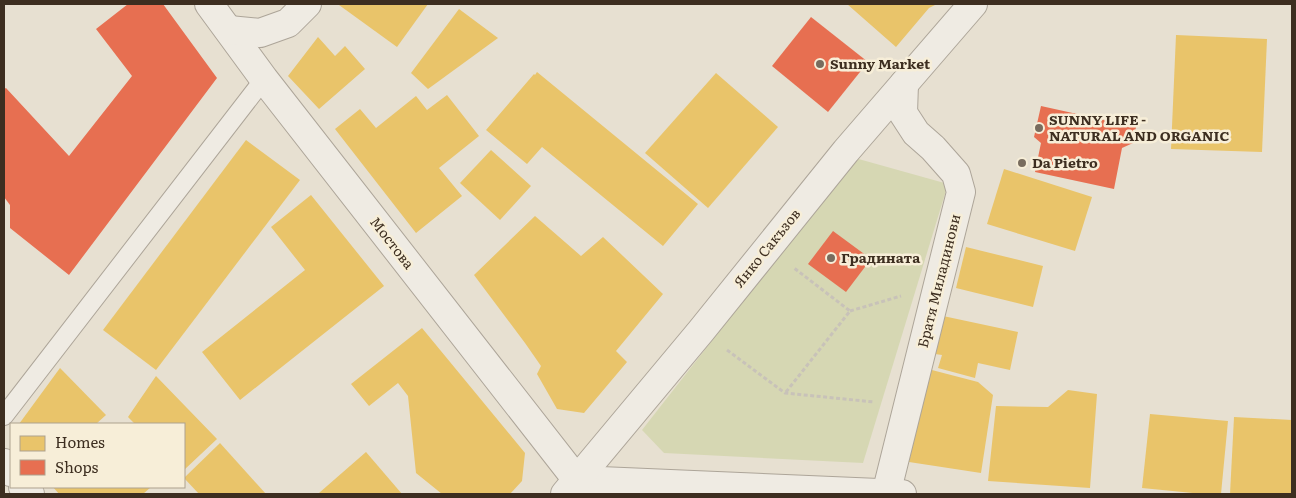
<svg xmlns="http://www.w3.org/2000/svg" width="1296" height="498" font-family="Literata,serif">
	<style>
		.green { fill: #d6d7b3 }
		.homes { fill: #e9c46a }
		.shops { fill: #e76f51 }
		.lines { fill: none; stroke-linecap: round; stroke-linejoin: round }
		.service-casing { stroke: #ada599; stroke-width: 20 }
		.minor-casing { stroke: #ada599; stroke-width: 30 }
		.path { stroke: #c8c2b9; stroke-width: 3; stroke-dasharray: 4 2.5; stroke-linecap: butt }
		.service { stroke: #efebe3; stroke-width: 18 }
		.minor { stroke: #efebe3; stroke-width: 28 }
		.poi-dot { fill: #786c5e; stroke: #f7eed8; stroke-width: 2 }
		.labels { text-anchor: middle; stroke-width: 5; stroke-linejoin: round; paint-order: stroke }
		.poi-label { font-size: 14px; font-weight: bold; fill: #3d2e20; stroke: #f7eed8; text-anchor: start }
		.street-label { font-size: 14px; fill: #3d2e20; stroke: #f7eed8 }
	</style>
	<rect width="100%" height="100%" fill="#e7e0d1"/>
	<polygon class="green" points="855,158 948,184 863,463 664,453 642,430"/>
	<g class="homes">
		<polygon points="340,4 428,4 397,47 339,5"/>
		<polygon points="847,4 937,4 929,8 896,47"/>
		<polygon points="459,9 498,38 428,89 411,73"/>
		<polygon points="1176,35 1267,39 1262,152 1171,149"/>
		<polygon points="318,37 335,56 345,46 365,69 319,109 288,76"/>
		<polygon points="537,72 698,204 663,246 542,147 527,164 486,130 534,74 535,75"/>
		<polygon points="716,73 778,127 708,208 645,153"/>
		<polygon points="447,95 479,136 439,168 462,196 416,233 335,129 360,109 376,128 416,96 427,110"/>
		<polygon points="246,140 300,180 156,370 103,330"/>
		<polygon points="491,150 531,186 500,220 460,183"/>
		<polygon points="1004,169 1092,197 1075,251 987,224"/>
		<polygon points="311,195 384,286 240,400 202,352 305,270 271,227"/>
		<polygon points="535,216 581,256 603,237 663,294 616,351 627,362 584,413 557,409 537,374 541,366 525,343 474,275"/>
		<polygon points="966,247 1043,266 1033,307 956,288"/>
		<polygon points="943,316 1018,332 1010,370 978,363 975,378 938,368 942,355 935,354"/>
		<polygon points="422,328 525,453 522,481 510,494 442,494 416,473 408,396 398,383 369,406 351,384"/>
		<polygon points="60,368 106,415 96,424 19,424"/>
		<polygon points="928,369 978,382 993,395 981,473 909,462"/>
		<polygon points="156,376 217,439 184,470 184,424 135,424 128,417"/>
		<polygon points="1068,390 1097,394 1090,488 988,481 996,406 1048,407"/>
		<polygon points="1150,414 1228,421 1221,494 1203,494 1142,488"/>
		<polygon points="1234,417 1292,420 1292,494 1230,494"/>
		<polygon points="220,443 266,494 199,494 184,478"/>
		<polygon points="366,452 402,494 320,494 319,493"/>
		<polygon points="53,487 151,487 143,494 59,494"/>
	</g>
	<g class="shops">
		<polygon points="128,4 163,4 217,78 69,275 10,228 10,205 4,197 4,89 6,88 69,156 132,76 96,29"/>
		<polygon points="811,17 868,62 828,112 772,66"/>
		<polygon points="1041,106 1136,127 1133,143 1122,148 1114,189 1035,172 1041,143 1034,137"/>
		<polygon points="833,231 871,259 846,292 808,264"/>
	</g>
	<g class="lines">
		<g class="service-casing">
			<polyline id="service" points="4,416 264,79"/>
		</g>
		<g class="minor-casing">
			<g id="minor">
				<polyline points="209,4 264,79 577,480"/>
				<polyline points="229,30 260,33 288,23 307,4"/>
				<polyline points="4,463 11,472"/>
				<polyline points="577,480 902,494"/>
				<polyline points="23,487 30,494"/>
				<polyline points="565,494 701,331 846,151 973,4"/>
				<polyline points="886,494 961,192 956,174 933,148 916,133 903,113 904,84"/>
			</g>
		</g>
		<g class="path">
			<polyline points="850,311 901,296"/>
			<polyline points="727,350 785,393 874,402"/>
			<polyline points="786,392 850,311 794,268"/>
		</g>
		<use href="#service" class="service"/>
		<use href="#minor" class="minor"/>
	</g>
	<g class="poi-dot">
		<circle cx="820" cy="64" r="5"/>
		<circle cx="1039" cy="128" r="5"/>
		<circle cx="1022" cy="163" r="5"/>
		<circle cx="831" cy="258" r="5"/>
	</g>
	<g class="labels">
		<g class="poi-label">
			<text x="830" y="69">Sunny Market</text>
			<text x="1049" y="125">SUNNY LIFE -<tspan x="1049" dy="16">NATURAL AND ORGANIC</tspan></text>
			<text x="1032" y="168">Da Pietro</text>
			<text x="841" y="263">Градината</text>
		</g>
		<g class="street-label">
			<text transform="translate(392 243) rotate(52)" y="5">Мостова</text>
			<text transform="translate(767 248) rotate(-51)" y="5">Янко Сакъзов</text>
			<text transform="translate(939 281) rotate(-76)" y="5">Братя Миладинови</text>
		</g>
	</g>
	<rect width="1296" height="498" fill="none" stroke="#3d2e20" stroke-width="10"/>
	<rect x="10" y="423" width="175" height="65" fill="#f7eed8" stroke="#ada18e"/>
	<rect x="20" y="436" width="25" height="15" fill="#e9c46a" stroke="#ada18e"/>
	<text x="55" y="448" font-size="15" fill="#3d2e20">Homes</text>
	<rect x="20" y="460" width="25" height="15" fill="#e76f51" stroke="#ada18e"/>
	<text x="55" y="473" font-size="15" fill="#3d2e20">Shops</text>
</svg>
